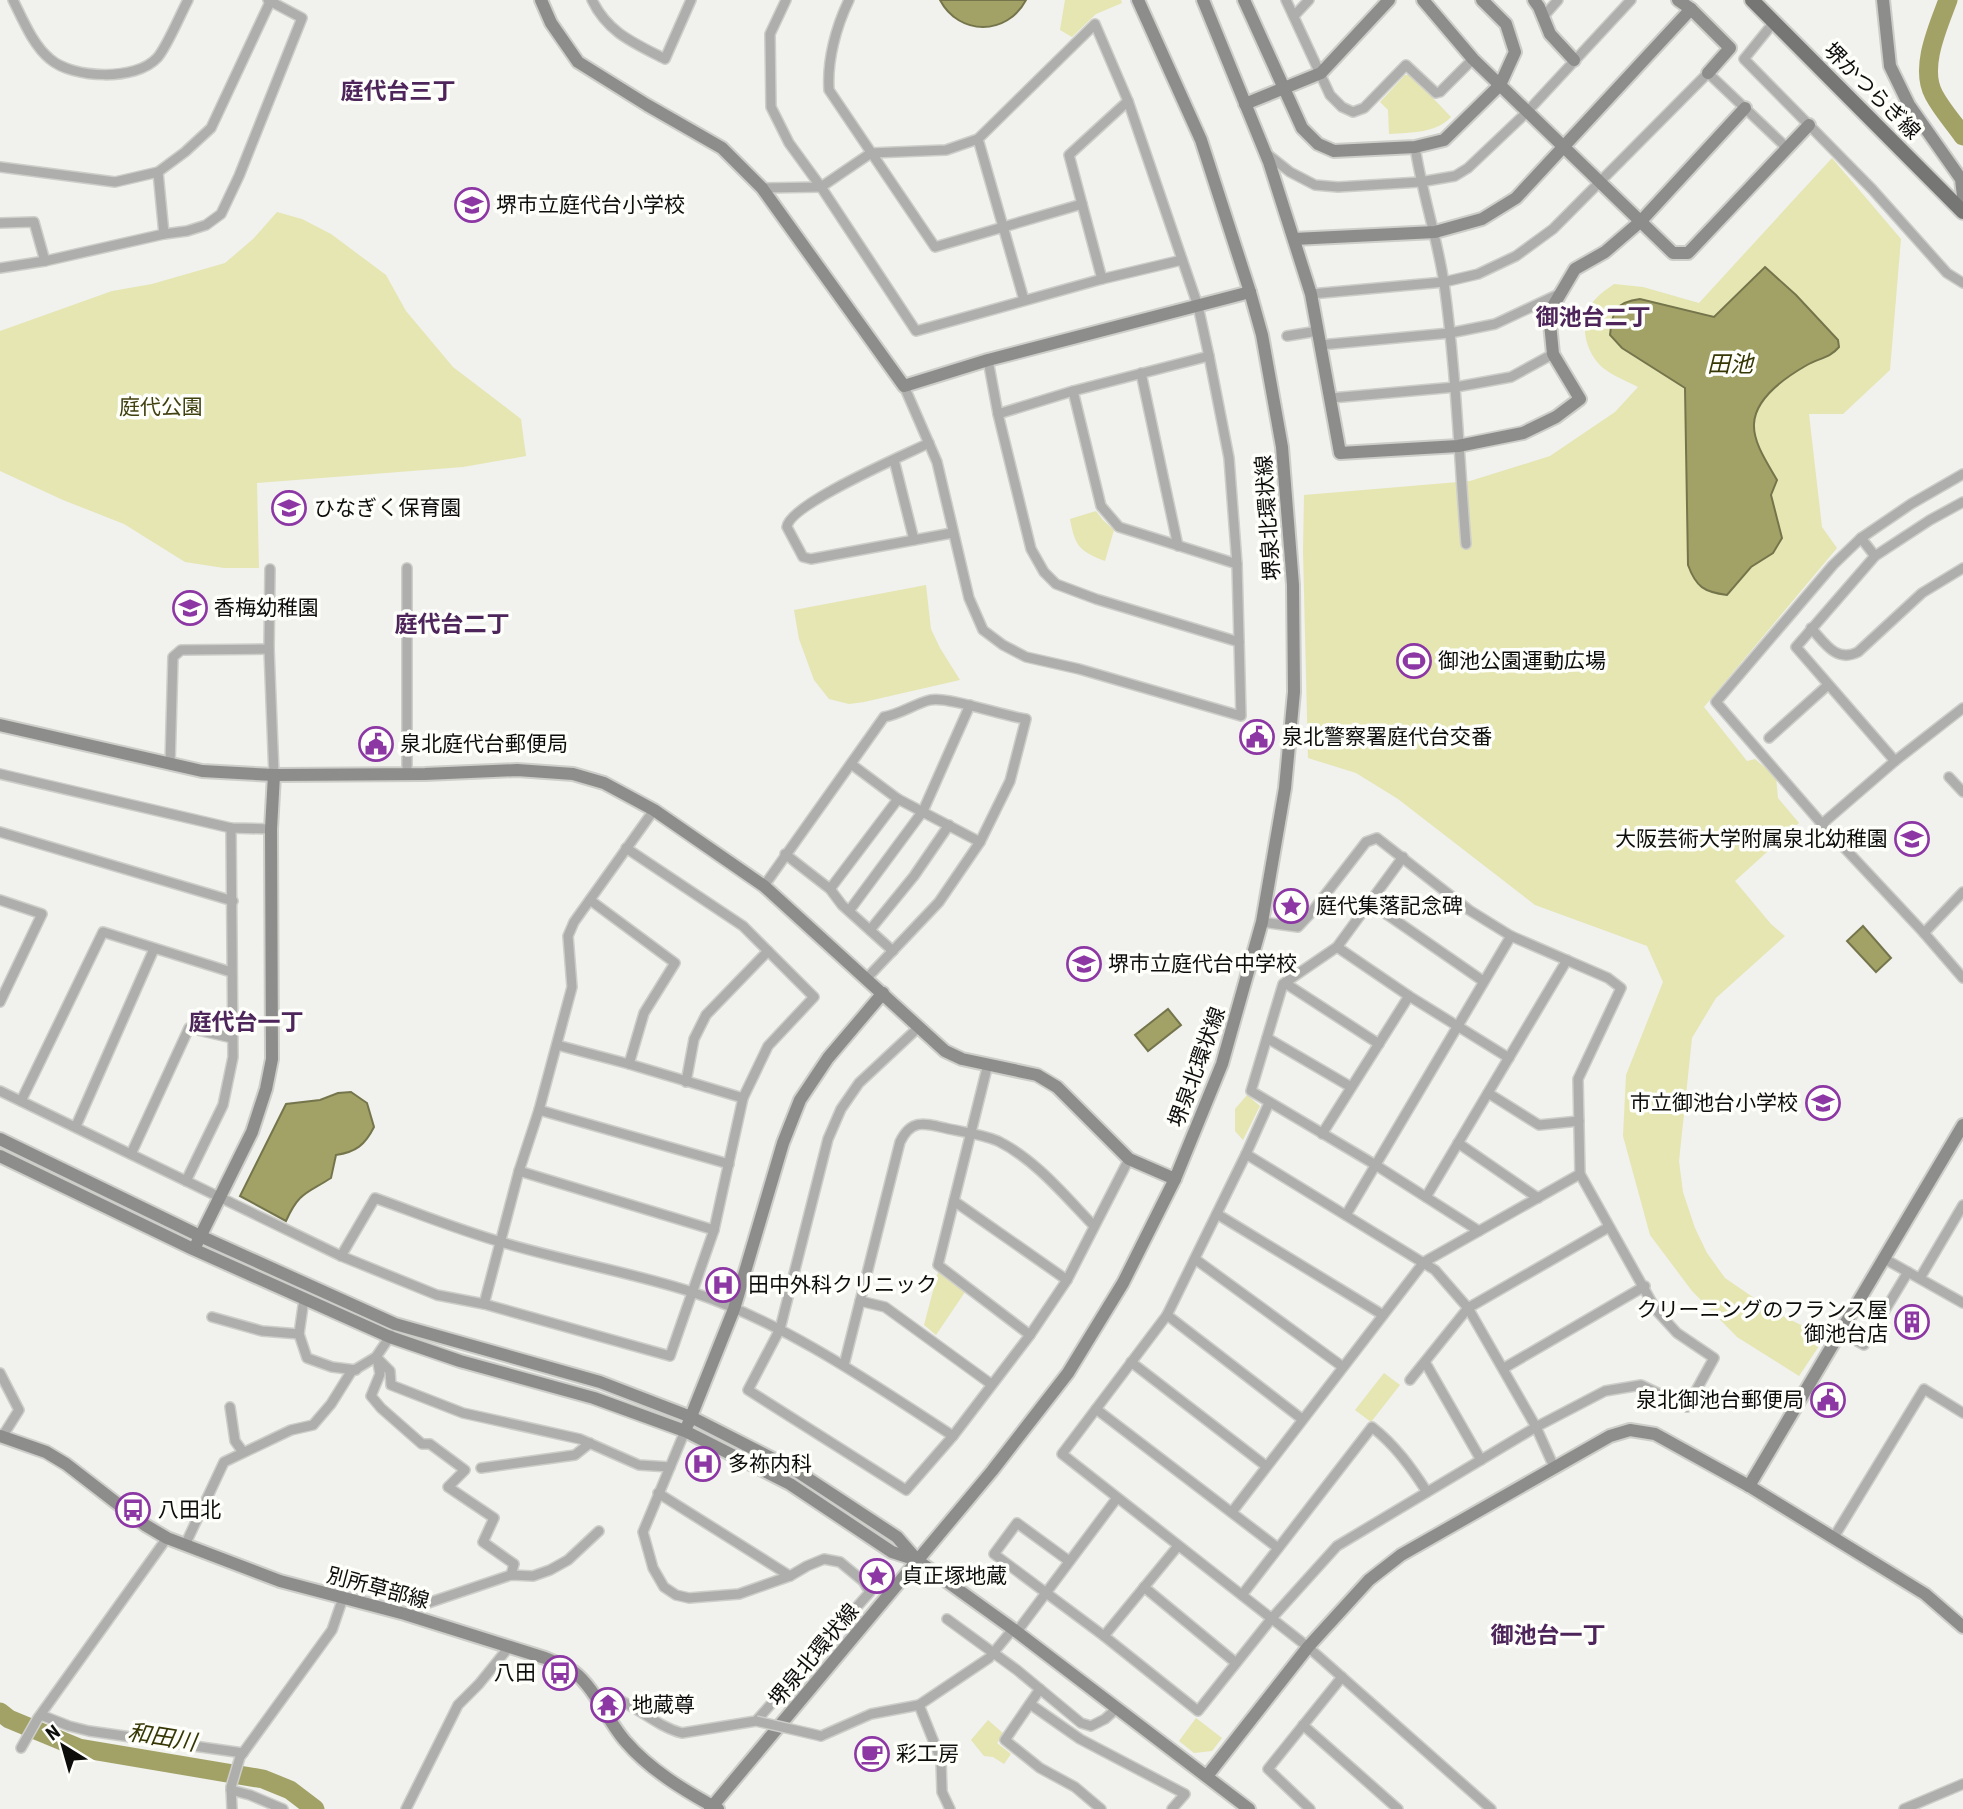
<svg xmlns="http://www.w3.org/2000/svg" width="1963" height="1809" font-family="'Roboto Condensed','Noto Sans JP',sans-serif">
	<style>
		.green { fill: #e5e6b2 }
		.water { fill: #a2a267; stroke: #75754c; stroke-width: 2 }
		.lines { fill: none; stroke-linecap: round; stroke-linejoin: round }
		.river { stroke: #a2a267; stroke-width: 19 }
		.street-casing { stroke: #cdcdca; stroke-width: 12 }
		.secondary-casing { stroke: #cdcdca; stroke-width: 16 }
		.primary-casing { stroke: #cdcdca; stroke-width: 18 }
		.street { stroke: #aeaeac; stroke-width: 9 }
		.secondary { stroke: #8d8d8b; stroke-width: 12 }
		.primary { stroke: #767674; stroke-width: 14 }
		.street-bridge-casing { stroke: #cdcdca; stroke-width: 12; stroke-linecap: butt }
		.street-bridge { stroke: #aeaeac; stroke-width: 9 }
		.labels { text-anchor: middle; stroke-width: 7; stroke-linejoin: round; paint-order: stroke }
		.street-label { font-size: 21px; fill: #0d0d0c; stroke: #fefefb }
		.poi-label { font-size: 21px; fill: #0d0d0c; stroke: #fefefb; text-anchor: start }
		.park-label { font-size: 21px; fill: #414011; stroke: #fefefb }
		.neighbourhood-label { font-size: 23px; font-weight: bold; fill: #4e255b; stroke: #fefefb }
		.water-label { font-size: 23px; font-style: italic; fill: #373605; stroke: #fefefb }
	</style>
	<rect width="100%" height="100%" fill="#f1f1ee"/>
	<g class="green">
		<polygon points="1065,0 1121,0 1122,3 1096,14 1072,37 1060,30"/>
		<path d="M1405 75H1411L1451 117C1435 134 1411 132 1389 134L1388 110 1380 102Z"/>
		<path d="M1832 158 1901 239 1890 370 1843 414H1809L1822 527 1837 548 1704 707 1747 761 1755 759 1776 777 1778 798 1799 823 1735 881 1771 924 1785 936 1716 998 1692 1038 1679 1161 1683 1192 1695 1228 1707 1253 1725 1278 1773 1311 1825 1337 1799 1376 1737 1337 1692 1291 1650 1235 1623 1136 1626 1075 1663 982 1647 946 1535 905 1398 799 1356 773 1308 758 1303 551 1304 495 1470 481 1550 456 1615 412 1638 387C1627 381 1613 376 1603 368 1585 352 1578 323 1593 302 1598 295 1607 289 1614 284L1643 287 1699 303Z"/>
		<polygon points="277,212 302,219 331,234 386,275 406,311 453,367 521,419 526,456 463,467 257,483 259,568 224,568 185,562 124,524 63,500 0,471 0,331 112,291 152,284 225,263 253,239"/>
		<path d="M1096 511 1103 520 1114 530 1105 561C1079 551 1075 546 1070 519Z"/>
		<polygon points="926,585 931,629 940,648 960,680 864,702 849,704 829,699 814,680 799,639 794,610"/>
		<polygon points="1247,1095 1260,1106 1243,1140 1235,1131 1235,1109"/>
		<polygon points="938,1272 965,1292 936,1335 924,1325"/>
		<polygon points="1384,1373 1400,1385 1371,1422 1355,1410"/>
		<polygon points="1196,1718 1222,1738 1212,1751 1194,1753 1179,1741"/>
		<polygon points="988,1720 1004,1734 997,1743 1011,1754 1004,1764 993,1757 984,1756 971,1740"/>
	</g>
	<g class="water">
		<path d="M940 0H1026C1007 36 959 36 940 0Z"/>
		<path d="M1765 267 1796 295 1838 340 1839 347C1830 358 1819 358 1807 365 1786 377 1755 398 1754 424 1753 443 1768 464 1777 480L1771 495 1782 538 1773 553 1751 567 1727 595C1704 592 1696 587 1688 565L1685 388 1622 348 1610 335C1612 312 1615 302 1640 299L1714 317Z"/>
		<polygon points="1863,926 1891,958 1876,972 1847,941"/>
		<polygon points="1168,1009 1181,1025 1148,1051 1135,1035"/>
		<path d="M351 1092 367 1103 374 1127C365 1145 356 1152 336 1155L331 1178C306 1194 299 1192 286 1221L240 1196 286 1104 320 1100 338 1093Z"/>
	</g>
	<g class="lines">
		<g class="river">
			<path d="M1948 0C1938 27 1919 68 1934 95 1942 110 1954 123 1963 136"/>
			<polyline points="0,1712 9,1719 79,1748 263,1779 290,1790 315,1809"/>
		</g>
		<g class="street-casing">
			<g id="street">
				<path d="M13 0C23 20 33 45 50 59 73 79 136 81 157 58 166 49 181 13 188 0"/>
				<path d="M592 0C608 33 634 43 665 59L691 0"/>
				<polyline points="786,0 770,34 771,107 789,143 821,187 916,331 1102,279 1182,260"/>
				<path d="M849 0C836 27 827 60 829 90L935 247 1082 204"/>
				<polyline points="1286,0 1330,95 1342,107 1353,112 1364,108 1406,65 1436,93 1440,92 1473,59"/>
				<polyline points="1294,16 1309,0"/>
				<polyline points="1543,17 1558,0"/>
				<polyline points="1774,22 1744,59 1872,189 1947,273 1963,283"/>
				<polyline points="978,139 1024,300"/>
				<path d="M1415 147C1422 193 1437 237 1444 283 1456 369 1459 457 1466 544"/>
				<polyline points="1266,153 1290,172 1315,185 1338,187 1420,182 1455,176 1468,168 1527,112 1631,0"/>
				<polyline points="0,167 115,182 158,172 185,152 211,128 270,2"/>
				<polyline points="158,172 164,234"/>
				<polyline points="762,188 821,187 871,153 946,150 978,139 1095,24 1128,101 1198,306 1209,356 1229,458 1237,564 1241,716 1079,669 1026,657 1003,645 983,630 969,598 937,462 904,386"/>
				<polyline points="0,223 34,222 45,261 164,234 187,231 206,225 221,214 239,176 302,18 268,0"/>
				<polyline points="0,268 45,261"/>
				<polyline points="1102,279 1069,155 1128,101"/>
				<polyline points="1311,294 1444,282 1478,274 1516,256 1553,229 1708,73 1787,148"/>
				<polyline points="1287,336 1318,331"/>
				<polyline points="1320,345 1450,333 1495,324 1559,294"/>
				<polyline points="988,360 998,414 1031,549 1044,572 1056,584 1096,599 1239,642"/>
				<polyline points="1141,373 1178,546"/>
				<polyline points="1073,391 1101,506 1119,527 1237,564"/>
				<polyline points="1331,398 1456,387 1511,377 1553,354"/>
				<polyline points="998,414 1073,391 1209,356"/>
				<path d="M929 443C905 455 789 504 787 527L803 557 811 559 952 533"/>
				<polyline points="894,460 914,540"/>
				<polyline points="1963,474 1911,504 1861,538 1833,565 1716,702 1822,824 1924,933 1963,978"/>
				<polyline points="1861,538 1875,556"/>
				<polyline points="407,568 407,773"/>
				<polyline points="270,569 269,649 274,775"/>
				<path d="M1811 628C1825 643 1836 663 1858 652L1922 593 1963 568"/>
				<polyline points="1769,738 1828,685"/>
				<polyline points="1895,761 1796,647 1875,556 1930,520 1963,502"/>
				<polyline points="851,764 898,799 980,842"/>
				<polyline points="170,765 173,657 181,650 269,649"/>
				<polyline points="0,774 231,828 271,829"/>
				<polyline points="1949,777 1963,792"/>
				<polyline points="1822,824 1895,761 1963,708"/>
				<polyline points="0,832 233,901"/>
				<polyline points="785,854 830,889 842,905 893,951"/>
				<polyline points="1403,857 1337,947 1283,984 1251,1091 1374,1164 1479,1231"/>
				<path d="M764 886 884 717C901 714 914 704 930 700 948 696 1003 716 1026 719L1010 781 980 842 939 902 866 979"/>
				<polyline points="830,889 898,799"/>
				<polyline points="0,900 42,914 0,1002"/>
				<polyline points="590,900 675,963 644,1013 629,1064"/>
				<polyline points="1369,902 1483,981"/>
				<polyline points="849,911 923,811 970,705"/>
				<polyline points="870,930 914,876 949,825"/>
				<polyline points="1924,933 1963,892"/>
				<polyline points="1337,947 1409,996 1509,1058"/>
				<polyline points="1285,983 1379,1044"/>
				<polyline points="919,1027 859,1083 841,1109 828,1139 780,1329 748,1390 906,1490 953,1436 1030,1335 938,1265 988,1064"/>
				<polyline points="1267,1038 1351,1087"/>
				<polyline points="557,1045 629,1064 743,1098"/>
				<polyline points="686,1082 694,1039 706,1015 768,951"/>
				<polyline points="0,1091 341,1256 437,1295 484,1304 670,1356 714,1230 743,1098 768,1046 814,997 743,926 626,848"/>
				<polyline points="1488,1093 1539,1125 1579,1121"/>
				<polyline points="21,1101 103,932 231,972"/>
				<polyline points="1269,1103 1246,1154 1167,1315 1062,1454 1308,1647 1491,1809"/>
				<polyline points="539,1110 729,1164"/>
				<polyline points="76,1126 154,949"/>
				<polyline points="1322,1134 1409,996"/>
				<polyline points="1458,1143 1538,1198"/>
				<polyline points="131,1154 189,1028 232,1038"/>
				<polyline points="1246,1154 1435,1270 1468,1308 1536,1427 1554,1467"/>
				<polyline points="519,1171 714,1230"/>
				<polyline points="186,1181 223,1105 233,1057 231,828"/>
				<polyline points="1426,1197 1567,960"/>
				<polyline points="954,1201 1067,1280"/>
				<polyline points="1217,1214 1383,1315"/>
				<polyline points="1346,1215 1511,936"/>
				<path d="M341 1256 375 1198C417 1213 459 1230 501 1242 564 1261 630 1272 692 1292 787 1324 870 1382 953 1436"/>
				<polyline points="1883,1258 1963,1303"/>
				<polyline points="1195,1259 1343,1367"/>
				<polyline points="1920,1278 1963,1205"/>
				<polyline points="860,1301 885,1307 991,1384"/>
				<polyline points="484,1304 519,1171 539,1110 572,987 568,936 574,922 654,810"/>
				<polyline points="1167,1315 1302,1419"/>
				<polyline points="212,1317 262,1331 299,1334 304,1299"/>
				<polyline points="1840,1331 1864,1345 1908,1272"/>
				<polyline points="299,1334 307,1358 332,1367 356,1370"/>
				<polyline points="1030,1335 1067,1280 1129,1159"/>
				<polyline points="376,1357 390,1371 391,1385 463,1413 580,1439 639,1465 670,1467"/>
				<polyline points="377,1358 380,1374 371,1396 381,1408 422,1444 430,1444 465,1470 448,1487 494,1518 483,1542 514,1564 511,1575"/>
				<polyline points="1131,1362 1266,1466"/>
				<polyline points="1425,1362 1481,1460"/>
				<path d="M844 1365 900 1142C911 1119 924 1123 945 1128 962 1132 982 1134 998 1141 1036 1160 1065 1196 1094 1226"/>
				<polyline points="1504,1368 1645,1286"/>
				<polyline points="0,1373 19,1410 2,1437"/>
				<polyline points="1410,1380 1468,1308 1609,1227"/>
				<polyline points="230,1407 235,1441 243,1452"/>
				<polyline points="1096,1409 1278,1548"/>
				<polyline points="481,1468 575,1455 590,1443"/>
				<polyline points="658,1493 790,1576"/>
				<polyline points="1232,1512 1424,1262 1580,1174"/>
				<polyline points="1834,1537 1924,1389 1963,1413"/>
				<polyline points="185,1545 224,1462 291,1430 313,1425 331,1404 351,1372 376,1357 391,1335"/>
				<polyline points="1178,1546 1104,1636 1198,1711 1272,1618 1337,1546 1536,1427 1605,1391 1641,1385 1687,1407 1714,1358 1677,1333 1656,1310 1580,1174 1578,1079 1621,988 1608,978 1511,936 1469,910 1377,838 1366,842 1311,913 1298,927 1262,922"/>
				<polyline points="1069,1561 1017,1523 994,1554 1104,1636"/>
				<polyline points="1144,1587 1236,1663"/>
				<path d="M1242 1595 1372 1427C1395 1445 1411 1467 1427 1492"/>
				<polyline points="405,1614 428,1603 511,1575 533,1576 550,1570 568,1560 599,1531"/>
				<polyline points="947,1619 1017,1670 1081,1723 1091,1726 1105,1719 1116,1709"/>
				<polyline points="1016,1633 1117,1498"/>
				<polyline points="1040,1689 1005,1740 1040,1768 1075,1787 1101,1809"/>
				<path d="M596 1700 608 1695C635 1704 655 1726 682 1733L756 1721 870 1592 863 1581 840 1562 824 1559 807 1566 790 1576 739 1594 689 1598 676 1595 664 1587 653 1568 643 1532 685 1431"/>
				<polyline points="1030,1704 1080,1739 1185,1794 1172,1809"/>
				<polyline points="919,1705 941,1760 942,1792 950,1809"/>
				<polyline points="41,1715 69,1726 89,1731 243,1753"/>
				<polyline points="1303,1725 1398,1809"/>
				<polyline points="821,1736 871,1714 919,1705 989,1658 1013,1629"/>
				<polyline points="21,1748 38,1718 167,1538"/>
				<polyline points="231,1790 250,1795 283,1809"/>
				<polyline points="232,1809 231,1787 240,1757 332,1630 343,1598"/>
				<polyline points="406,1809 458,1705 479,1684 509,1647"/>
				<polyline points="1310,1809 1268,1769 1342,1677"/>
				<polyline points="1904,1809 1963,1784"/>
			</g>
		</g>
		<g class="secondary-casing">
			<g id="secondary">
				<polyline points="541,0 551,23 578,62 647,105 722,148 762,188 904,386 988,360 1250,292"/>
				<polyline points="1203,0 1269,162 1311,294 1340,453 1458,446 1523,433 1556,417 1580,399 1553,354 1549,313 1575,269 1605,252 1641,221 1745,108"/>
				<polyline points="1244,0 1302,128 1318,144 1334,151 1415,147 1444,140 1500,85 1515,52 1506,24 1482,0"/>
				<polyline points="1423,0 1473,59 1673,253 1688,253 1809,125"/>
				<polyline points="1534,0 1539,7 1550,34 1574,60"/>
				<polyline points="1678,0 1691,9 1730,48 1708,73"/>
				<polyline points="1883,0 1890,66 1909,105 1961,179 1963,196 1959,209"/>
				<polyline points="1245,104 1321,73 1389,0"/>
				<polyline points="1294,239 1435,232 1482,219 1516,198 1691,9"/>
				<polyline points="0,725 202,771 274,775 425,774 517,770 573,774 604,783 654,810 764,886 945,1051 962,1059 1037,1075 1057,1087 1129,1159 1175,1179"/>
				<polyline points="0,1139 200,1236 395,1324 600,1382 691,1417 795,1470 897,1537 917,1560 1013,1629 1249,1809"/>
				<polyline points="0,1156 193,1249 390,1337 460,1361 594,1398 685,1431 790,1484 892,1552 917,1560"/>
				<polyline points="197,1243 252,1132 266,1089 272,1059 271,829 274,775"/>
				<polyline points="688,1424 734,1309 783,1143 800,1100 828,1058 883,993"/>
				<path d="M0 1436 46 1452 66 1464 145 1525 167 1538 280 1581 405 1614 545 1658C555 1662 566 1666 574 1672 595 1688 608 1722 626 1742 650 1770 685 1791 718 1809"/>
				<polyline points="1749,1486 1963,1125"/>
				<polyline points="1207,1776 1308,1647 1369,1580 1401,1555 1610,1436 1630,1430 1655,1434 1749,1486 1925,1594 1963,1627"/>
				<polyline points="710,1809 992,1471 1068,1373 1123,1283 1175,1179 1222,1064 1262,922 1285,788 1294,692 1293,585 1282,447 1262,335 1250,292 1201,140 1138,0"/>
			</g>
		</g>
		<g class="primary-casing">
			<polyline id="primary" points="1752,0 1963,212"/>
		</g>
		<use href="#street" class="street"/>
		<use href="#secondary" class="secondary"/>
		<use href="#primary" class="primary"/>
		<g class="street-bridge-casing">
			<polyline id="street-bridge" points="756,1721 821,1736"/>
		</g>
		<use href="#street-bridge" class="street-bridge"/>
	</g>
	<defs>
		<g id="school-ring" transform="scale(1.75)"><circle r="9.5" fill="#fefefb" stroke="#8c37a4" stroke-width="1.5"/><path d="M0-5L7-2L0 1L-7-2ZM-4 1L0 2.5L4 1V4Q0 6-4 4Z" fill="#8c37a4"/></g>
		<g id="stadium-ring" transform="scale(1.75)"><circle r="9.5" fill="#fefefb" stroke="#8c37a4" stroke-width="1.5"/><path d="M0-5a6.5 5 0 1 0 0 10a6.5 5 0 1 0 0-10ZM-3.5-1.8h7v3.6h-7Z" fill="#8c37a4"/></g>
		<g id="civic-ring" transform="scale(1.75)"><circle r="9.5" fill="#fefefb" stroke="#8c37a4" stroke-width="1.5"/><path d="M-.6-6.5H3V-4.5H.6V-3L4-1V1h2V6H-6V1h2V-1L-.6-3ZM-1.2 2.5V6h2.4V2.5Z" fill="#8c37a4"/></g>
		<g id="sight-ring" transform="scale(1.75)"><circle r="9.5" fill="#fefefb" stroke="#8c37a4" stroke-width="1.5"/><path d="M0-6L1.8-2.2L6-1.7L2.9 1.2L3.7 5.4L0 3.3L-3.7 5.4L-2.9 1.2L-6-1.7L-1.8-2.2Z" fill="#8c37a4"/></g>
		<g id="hospital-ring" transform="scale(1.75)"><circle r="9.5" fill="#fefefb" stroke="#8c37a4" stroke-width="1.5"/><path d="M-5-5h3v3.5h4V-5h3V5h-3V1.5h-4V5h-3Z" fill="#8c37a4"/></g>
		<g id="building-ring" transform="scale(1.75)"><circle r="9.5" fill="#fefefb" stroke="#8c37a4" stroke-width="1.5"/><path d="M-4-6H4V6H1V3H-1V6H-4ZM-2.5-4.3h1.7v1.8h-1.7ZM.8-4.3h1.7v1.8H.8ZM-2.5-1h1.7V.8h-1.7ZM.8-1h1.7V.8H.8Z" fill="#8c37a4"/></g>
		<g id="bus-ring" transform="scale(1.75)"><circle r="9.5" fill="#fefefb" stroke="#8c37a4" stroke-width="1.5"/><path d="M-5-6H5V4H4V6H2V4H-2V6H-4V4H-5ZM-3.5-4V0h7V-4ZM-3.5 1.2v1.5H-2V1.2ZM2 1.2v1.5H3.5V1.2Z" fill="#8c37a4"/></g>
		<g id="temple-ring" transform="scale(1.75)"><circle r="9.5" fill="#fefefb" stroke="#8c37a4" stroke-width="1.5"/><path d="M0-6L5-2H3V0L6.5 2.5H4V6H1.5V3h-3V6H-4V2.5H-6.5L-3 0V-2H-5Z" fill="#8c37a4"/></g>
		<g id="cafe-ring" transform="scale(1.75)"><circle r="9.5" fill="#fefefb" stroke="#8c37a4" stroke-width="1.5"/><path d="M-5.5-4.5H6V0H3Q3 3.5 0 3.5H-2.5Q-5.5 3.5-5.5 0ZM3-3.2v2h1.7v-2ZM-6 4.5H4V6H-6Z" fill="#8c37a4"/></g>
	</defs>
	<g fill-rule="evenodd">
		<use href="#school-ring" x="472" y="205"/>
		<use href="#school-ring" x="289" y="508"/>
		<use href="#school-ring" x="190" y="608"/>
		<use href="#stadium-ring" x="1414" y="661"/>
		<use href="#civic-ring" x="1257" y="737"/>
		<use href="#civic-ring" x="376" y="744"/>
		<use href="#school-ring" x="1912" y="839"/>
		<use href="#sight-ring" x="1291" y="906"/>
		<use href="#school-ring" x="1084" y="964"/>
		<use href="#school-ring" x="1823" y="1103"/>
		<use href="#hospital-ring" x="723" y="1285"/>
		<use href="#building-ring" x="1912" y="1322"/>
		<use href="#civic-ring" x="1828" y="1400"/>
		<use href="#hospital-ring" x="703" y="1464"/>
		<use href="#bus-ring" x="133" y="1510"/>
		<use href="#sight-ring" x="877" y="1576"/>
		<use href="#bus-ring" x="560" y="1673"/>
		<use href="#temple-ring" x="608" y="1705"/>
		<use href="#cafe-ring" x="872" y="1754"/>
	</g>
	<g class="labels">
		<g class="street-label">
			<text transform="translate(1872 91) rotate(45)" y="7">堺かつらぎ線</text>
			<text transform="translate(1268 518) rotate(-94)" y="7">堺泉北環状線</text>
			<text transform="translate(1197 1067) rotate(-70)" y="7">堺泉北環状線</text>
			<text transform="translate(378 1588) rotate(15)" y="7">別所草部線</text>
			<text transform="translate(814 1655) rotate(-50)" y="7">堺泉北環状線</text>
		</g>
		<g class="poi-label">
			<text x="496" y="212">堺市立庭代台小学校</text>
			<text x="314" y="515">ひなぎく保育園</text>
			<text x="214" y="615">香梅幼稚園</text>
			<text x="1438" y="668">御池公園運動広場</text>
			<text x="1282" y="744">泉北警察署庭代台交番</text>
			<text x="400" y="751">泉北庭代台郵便局</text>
			<text x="1888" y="846" text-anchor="end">大阪芸術大学附属泉北幼稚園</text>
			<text x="1316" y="913">庭代集落記念碑</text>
			<text x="1108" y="971">堺市立庭代台中学校</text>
			<text x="1798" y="1110" text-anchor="end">市立御池台小学校</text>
			<text x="748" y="1292">田中外科クリニック</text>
			<text x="1888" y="1317" text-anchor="end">クリーニングのフランス屋<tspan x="1888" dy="24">御池台店</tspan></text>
			<text x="1804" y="1407" text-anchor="end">泉北御池台郵便局</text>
			<text x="728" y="1471">多祢内科</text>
			<text x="158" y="1517">八田北</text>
			<text x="902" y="1583">貞正塚地蔵</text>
			<text x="536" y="1680" text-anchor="end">八田</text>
			<text x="632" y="1712">地蔵尊</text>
			<text x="896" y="1761">彩工房</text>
		</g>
		<g class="park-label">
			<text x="161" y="414">庭代公園</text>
		</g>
		<g class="neighbourhood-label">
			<text x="398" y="99">庭代台三丁</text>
			<text x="1593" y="325">御池台二丁</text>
			<text x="452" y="632">庭代台二丁</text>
			<text x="246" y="1030">庭代台一丁</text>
			<text x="1548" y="1643">御池台一丁</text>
		</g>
		<g class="water-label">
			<text x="1730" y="372">田池</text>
			<text transform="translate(162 1737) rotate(9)" y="8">和田川</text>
		</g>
	</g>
	<g transform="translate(63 1746) rotate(323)" stroke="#fefefb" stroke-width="5" paint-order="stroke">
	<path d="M0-5L12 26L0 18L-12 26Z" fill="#0d0d0c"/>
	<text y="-10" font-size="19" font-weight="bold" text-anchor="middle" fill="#0d0d0c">N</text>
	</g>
</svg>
